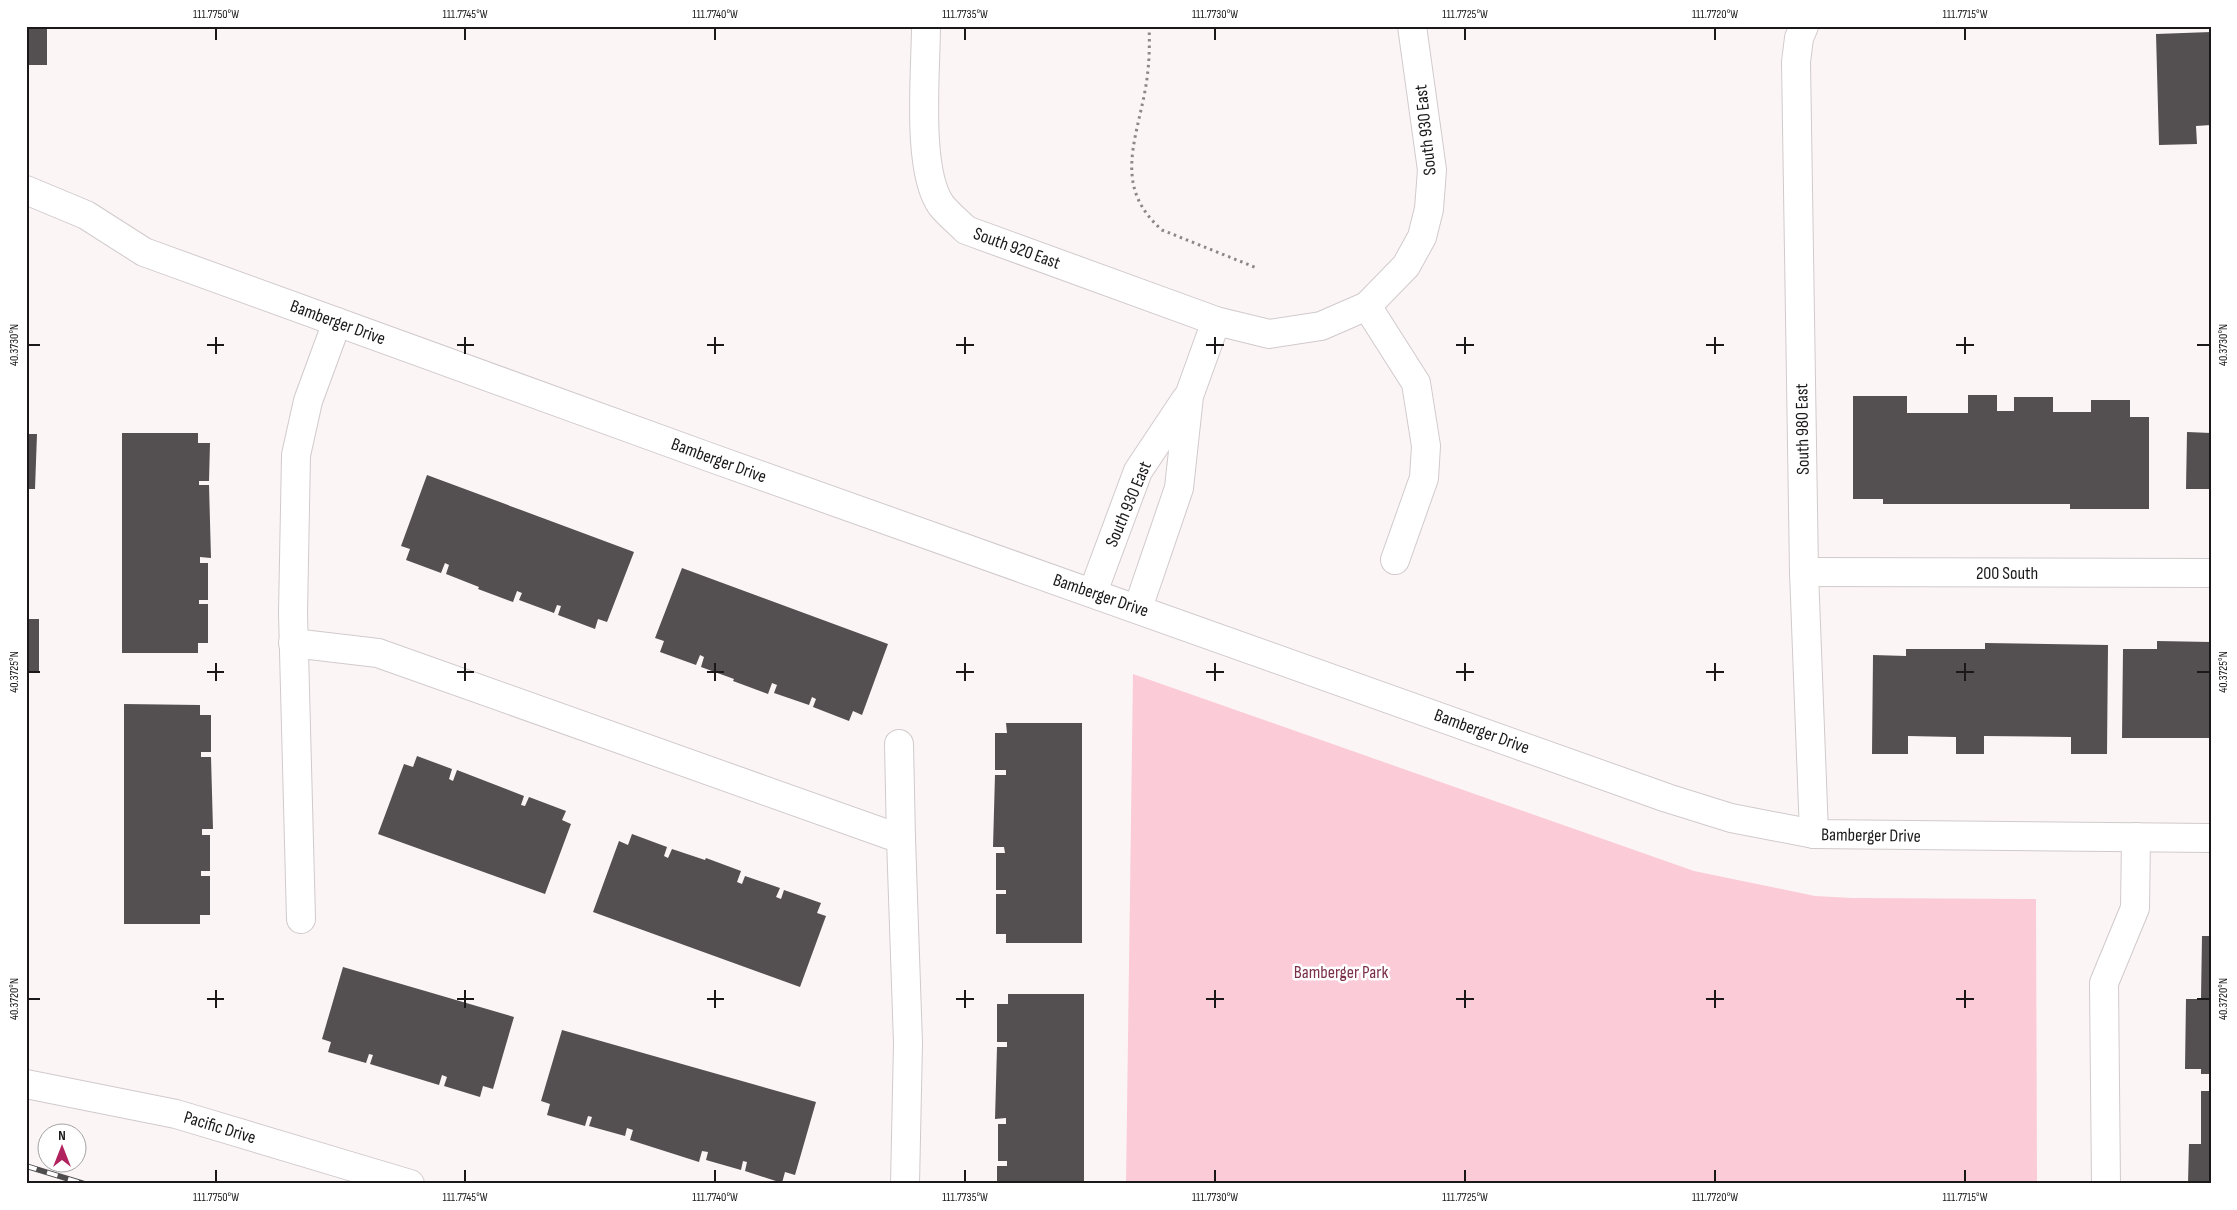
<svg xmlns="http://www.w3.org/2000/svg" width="2237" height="1210" font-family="'Sofia Sans Condensed',sans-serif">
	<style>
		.green { fill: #fbcbd7 }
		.building { fill: #544f50 }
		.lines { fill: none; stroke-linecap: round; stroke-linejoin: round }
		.minor-casing { stroke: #d1cacc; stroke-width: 30 }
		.path { stroke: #8c8889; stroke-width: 3; stroke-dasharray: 2.5 4; stroke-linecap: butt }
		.minor { stroke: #fff; stroke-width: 28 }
		.rail-casing { stroke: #4f4c4d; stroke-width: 5.5 }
		.rail { stroke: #fff; stroke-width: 4; stroke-dasharray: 11; stroke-linecap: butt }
		.ticks { fill: none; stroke: #1a1819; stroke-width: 2 }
		.labels { text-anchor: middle; stroke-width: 5; stroke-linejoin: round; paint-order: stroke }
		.street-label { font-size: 18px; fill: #1a1819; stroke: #fff }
		.park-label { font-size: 18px; fill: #7c304a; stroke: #fff }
		.neatline { fill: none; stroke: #1a1819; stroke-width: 2 }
		.ticks-label { font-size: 12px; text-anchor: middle; fill: #1a1819 }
	</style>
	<rect width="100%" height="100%" fill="#fcf5f6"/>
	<polygon class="green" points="1133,674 1694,871 1815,896 1852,898 2036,899 2037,1184 1126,1184"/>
	<g class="building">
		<polygon points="26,26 61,26 61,29 47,29 47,65 26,65"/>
		<polygon points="2211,32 2211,125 2196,126 2197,144 2159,145 2156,34"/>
		<polygon points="1968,395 1997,395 1997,411 2014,411 2014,397 2053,397 2053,412 2091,412 2091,400 2130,400 2130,417 2149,417 2149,509 2070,509 2070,504 1883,504 1883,499 1853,499 1853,396 1907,396 1907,413 1968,413"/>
		<polygon points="2187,432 2211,433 2211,489 2186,489"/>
		<polygon points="122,433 198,433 198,443 210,443 209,481 199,481 199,485 209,485 211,558 200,557 200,563 208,563 208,600 199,600 199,604 208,604 208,643 198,643 198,653 122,653"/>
		<polygon points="26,434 37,434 35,489 26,489"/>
		<polygon points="427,475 634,552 607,622 598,619 595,629 558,615 561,606 557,605 554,613 519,600 522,593 517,591 513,602 478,589 479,587 446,574 449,565 445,563 441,573 406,560 410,549 401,546"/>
		<polygon points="682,568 888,644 862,715 853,711 849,721 813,707 816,699 812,697 809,705 774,693 777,685 772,683 768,694 733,681 734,679 701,667 704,657 700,655 696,665 660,652 664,641 655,638"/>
		<rect x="26" y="619" width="13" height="52"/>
		<polygon points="2157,641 2211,642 2211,738 2122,738 2123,649 2157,649"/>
		<polygon points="1985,643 2108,645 2107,754 2071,754 2071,737 1984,736 1984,754 1956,754 1956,737 1908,736 1908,754 1872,754 1873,655 1906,656 1906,649 1985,649"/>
		<polygon points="124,704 200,705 200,715 211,715 211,752 201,752 201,757 211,757 213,829 202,829 202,835 210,835 210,871 201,871 201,876 210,876 210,915 200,915 200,924 124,924"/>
		<polygon points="1006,723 1082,723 1082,943 1006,943 1006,934 996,934 996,894 1006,894 1006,890 996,890 996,853 1005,853 1004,847 993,847 995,775 1006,775 1006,770 995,770 995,733 1007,733"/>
		<polygon points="417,756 452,769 449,779 453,781 457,770 524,796 521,805 525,806 529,797 566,811 562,820 571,824 545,894 378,834 404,764 413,767"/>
		<polygon points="632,834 667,847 664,856 668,858 672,849 705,860 706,858 741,871 737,882 742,884 745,876 780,888 776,897 781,899 784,890 821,903 817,913 826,916 800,987 593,912 619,841 628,845"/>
		<polygon points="2202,936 2211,936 2211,1074 2201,1074 2201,1069 2185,1069 2186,999 2201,999"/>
		<polygon points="343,967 514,1017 493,1089 483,1086 480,1097 444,1086 447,1077 442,1075 439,1085 370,1064 373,1055 369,1054 366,1063 328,1052 331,1042 322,1039"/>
		<polygon points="1008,994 1084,994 1084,1184 997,1184 997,1166 1007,1166 1007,1161 998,1161 998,1124 1006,1124 1006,1118 995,1119 997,1047 1007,1047 1007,1042 997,1042 997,1004 1008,1004"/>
		<polygon points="562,1030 816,1102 795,1175 785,1172 782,1183 745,1171 747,1162 743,1161 741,1170 706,1160 708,1152 702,1151 699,1162 630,1140 633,1130 627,1128 625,1136 589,1126 592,1117 588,1116 585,1126 547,1115 550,1104 541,1101"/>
		<polygon points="2201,1091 2211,1091 2211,1184 2188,1183 2189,1144 2201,1144"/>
	</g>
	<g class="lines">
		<g class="minor-casing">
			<g id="minor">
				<path d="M926 26C926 70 916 170 941 205 948 214 958 222 966 230L1216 321 1269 334 1321 326 1367 306 1406 266 1422 237 1429 209 1432 170 1412 26"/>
				<polyline points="1804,26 1799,38 1796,62 1804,572 1814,834"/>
				<polyline points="26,190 86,215 144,252 709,457 1667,798 1731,818 1814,834 2211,838"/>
				<polyline points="1367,306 1416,383 1426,446 1424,478 1395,560"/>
				<polyline points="1804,572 2211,573"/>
				<polyline points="1093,592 1138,471 1186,399"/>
				<polyline points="1138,608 1179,488 1189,396 1216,321"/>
				<polyline points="293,643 378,653 901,839 899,744"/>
				<polyline points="901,839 908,1043 905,1184"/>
				<polyline points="301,919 293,613 296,455 308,401 337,322"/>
				<polyline points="26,1084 176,1114 410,1184"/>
				<polyline points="2106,1184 2104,983 2135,908 2136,837"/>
			</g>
		</g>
		<path class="path" d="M1149 26C1150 48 1149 70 1145 91 1135 144 1114 188 1162 230L1257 268"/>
		<use href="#minor" class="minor"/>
		<g class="rail-casing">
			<polyline id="rail" points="26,1166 85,1184"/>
		</g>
		<use href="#rail" class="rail"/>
	</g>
	<path class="ticks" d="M216 28V40M465 28V40M715 28V40M965 28V40M1215 28V40M1465 28V40M1715 28V40M1965 28V40M216 337V354M465 337V354M715 337V354M965 337V354M1215 337V354M1465 337V354M1715 337V354M1965 337V354M28 345H40M207 345H224M457 345H474M707 345H724M956 345H974M1206 345H1224M1456 345H1474M1706 345H1724M1956 345H1974M2197 345H2210M216 663V681M465 663V681M715 663V681M965 663V681M1215 663V681M1465 663V681M1715 663V681M1965 663V681M28 672H40M207 672H224M457 672H474M707 672H724M956 672H974M1206 672H1224M1456 672H1474M1706 672H1724M1956 672H1974M2197 672H2210M216 990V1008M465 990V1008M715 990V1008M965 990V1008M1215 990V1008M1465 990V1008M1715 990V1008M1965 990V1008M28 999H40M207 999H224M457 999H474M707 999H724M956 999H974M1206 999H1224M1456 999H1474M1706 999H1724M1956 999H1974M2197 999H2210M216 1170V1182M465 1170V1182M715 1170V1182M965 1170V1182M1215 1170V1182M1465 1170V1182M1715 1170V1182M1965 1170V1182"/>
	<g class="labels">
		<g class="street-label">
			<text transform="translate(1425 130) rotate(-96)" y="6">South 930 East</text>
			<text transform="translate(1017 248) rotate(20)" y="6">South 920 East</text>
			<text transform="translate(338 322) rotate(20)" y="6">Bamberger Drive</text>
			<text transform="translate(1802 429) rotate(-91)" y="6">South 980 East</text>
			<text transform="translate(719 460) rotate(20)" y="6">Bamberger Drive</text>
			<text transform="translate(1128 504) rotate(-67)" y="6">South 930 East</text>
			<text x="2007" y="579">200 South</text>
			<text transform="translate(1101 595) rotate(19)" y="6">Bamberger Drive</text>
			<text transform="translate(1482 731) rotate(20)" y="6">Bamberger Drive</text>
			<text transform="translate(1871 835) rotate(1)" y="6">Bamberger Drive</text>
			<text transform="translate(220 1127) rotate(17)" y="6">Pacific Drive</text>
		</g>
		<g class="park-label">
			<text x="1341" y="978">Bamberger Park</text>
		</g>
	</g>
	<rect width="2237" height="1210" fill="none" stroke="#ffffff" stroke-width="55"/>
	<g transform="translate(62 1148)"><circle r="24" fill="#ffffff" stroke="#a3a3a3"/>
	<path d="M0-4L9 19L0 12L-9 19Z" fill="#b0235f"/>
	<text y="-8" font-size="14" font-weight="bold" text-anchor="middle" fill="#1a1819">N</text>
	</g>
	<rect x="28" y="28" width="2182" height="1154" class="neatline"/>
	<g class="ticks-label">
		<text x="216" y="18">111.7750°W</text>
		<text x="465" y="18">111.7745°W</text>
		<text x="715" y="18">111.7740°W</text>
		<text x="965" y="18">111.7735°W</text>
		<text x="1215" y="18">111.7730°W</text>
		<text x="1465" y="18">111.7725°W</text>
		<text x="1715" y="18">111.7720°W</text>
		<text x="1965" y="18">111.7715°W</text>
		<text transform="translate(14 345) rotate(-90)" y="4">40.3730°N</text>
		<text transform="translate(2223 345) rotate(-90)" y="4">40.3730°N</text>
		<text transform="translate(14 672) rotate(-90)" y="4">40.3725°N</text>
		<text transform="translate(2223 672) rotate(-90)" y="4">40.3725°N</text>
		<text transform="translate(14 999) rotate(-90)" y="4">40.3720°N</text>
		<text transform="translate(2223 999) rotate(-90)" y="4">40.3720°N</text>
		<text x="216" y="1201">111.7750°W</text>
		<text x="465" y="1201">111.7745°W</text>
		<text x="715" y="1201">111.7740°W</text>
		<text x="965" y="1201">111.7735°W</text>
		<text x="1215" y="1201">111.7730°W</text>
		<text x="1465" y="1201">111.7725°W</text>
		<text x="1715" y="1201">111.7720°W</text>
		<text x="1965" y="1201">111.7715°W</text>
	</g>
</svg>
